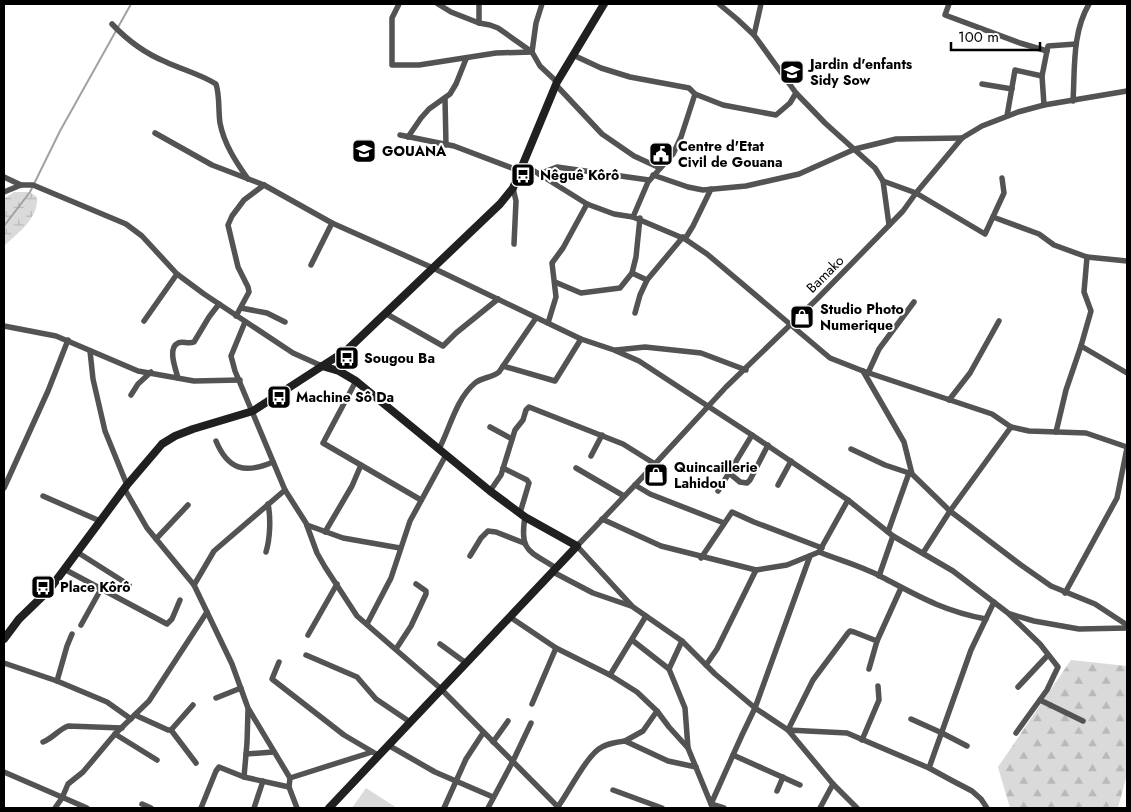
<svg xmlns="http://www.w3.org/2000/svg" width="1131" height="812" font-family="Jost,sans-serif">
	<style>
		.forest { fill: url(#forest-firs) }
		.wetland { fill: url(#wetland-marsh) }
		.pitch { fill: #dadada }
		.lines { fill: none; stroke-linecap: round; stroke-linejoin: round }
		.stream { stroke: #a1a1a1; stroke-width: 2 }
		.street { stroke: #535353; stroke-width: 5.5 }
		.secondary { stroke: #202020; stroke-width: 8 }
		.labels { text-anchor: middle; stroke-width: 4; stroke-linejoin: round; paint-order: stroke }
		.poi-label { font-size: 14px; font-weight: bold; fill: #000; stroke: #fff; text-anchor: start }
		.street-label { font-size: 14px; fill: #000; stroke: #fff }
	</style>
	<defs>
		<pattern id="forest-firs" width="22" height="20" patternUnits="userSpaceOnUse" patternTransform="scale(1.25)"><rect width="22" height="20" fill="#dadada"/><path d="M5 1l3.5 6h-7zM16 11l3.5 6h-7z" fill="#b9b9b9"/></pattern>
		<pattern id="wetland-marsh" width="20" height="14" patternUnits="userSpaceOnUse" patternTransform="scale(1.25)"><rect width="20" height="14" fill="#dadada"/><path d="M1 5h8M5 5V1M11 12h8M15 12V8" fill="none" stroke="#b9b9b9"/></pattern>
	</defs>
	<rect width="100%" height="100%" fill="#fff"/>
	<polygon class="forest" points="1071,660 1127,666 1127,774 1118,808 1010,808 998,767"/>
	<path class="wetland" d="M14 192H30L37 197C39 218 18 233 4 246V199Z"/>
	<polygon class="pitch" points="366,788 397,808 352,808"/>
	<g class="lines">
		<polyline class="stream" points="4,226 30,192 60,131 131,4"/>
		<g class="street">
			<polyline points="399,4 392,18 392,65 419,65 496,53 532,52"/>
			<polyline points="438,4 451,12 479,23 490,25 498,28 532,52 540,66 557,82"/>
			<polyline points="479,4 479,23"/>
			<polyline points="719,4 737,19 754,35 796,93 825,123 875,168 883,181 916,193 985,234 1004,193 1002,178"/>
			<polyline points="949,4 945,15 1020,43 1047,51"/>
			<path d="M112 24C128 41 144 53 166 62 183 70 200 74 216 84 220 97 218 109 220 123 224 144 236 162 248 179"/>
			<polyline points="754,35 761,4"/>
			<polyline points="532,52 536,23 542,4"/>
			<polyline points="573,55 601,68 630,77 689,88 695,94 681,137 673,154 648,182 633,217 685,239 707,254 830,358 863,371 992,414 1011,427 1029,431 1086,433 1127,447"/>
			<polyline points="982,84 1012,89"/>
			<polyline points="556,85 602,134 634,156 660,168"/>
			<polyline points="695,94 723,105 776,115 790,103 796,93"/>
			<polyline points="445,98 446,145"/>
			<path d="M1073 101C1075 68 1072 33 1089 4"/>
			<polyline points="1044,105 1042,76 1048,46 1076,44"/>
			<polyline points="1007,116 1015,70 1042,76"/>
			<polyline points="155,133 212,165 264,185 332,223 433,268 581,339 614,350 639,361 752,435 848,500 819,552 787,565 756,570 661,546 602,519"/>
			<polyline points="400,135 454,146 520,171"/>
			<polyline points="408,137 421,118 429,109 450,94 456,84 466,59"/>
			<polyline points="523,164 587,204 614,214 633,217"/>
			<polyline points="539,174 557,167 649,180"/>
			<polyline points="653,175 688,187 703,190 746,186 799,174 855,149 896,139 962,138"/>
			<polyline points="4,177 21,185"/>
			<polyline points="883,181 889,225"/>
			<polyline points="513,188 516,201 514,244"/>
			<polyline points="4,192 21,185 33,185 126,224 142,236 177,274 204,294 293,353 322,366"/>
			<polyline points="993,217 1039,234 1054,245 1087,257 1127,261"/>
			<polyline points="685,239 693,226 711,189"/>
			<polyline points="311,265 332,223"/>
			<polyline points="632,273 647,280"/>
			<polyline points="555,282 581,293 620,288 632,273 636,257 640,218"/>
			<polyline points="241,308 267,313 285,322"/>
			<polyline points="385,313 443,346 456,333 498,299"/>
			<polyline points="635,313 640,295 647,280 683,237"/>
			<polyline points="236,316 249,292 248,287 238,267 228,225 232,216 244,200 264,185"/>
			<polyline points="144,321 177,274"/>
			<polyline points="245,322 231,356 235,371 285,490 306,523 317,553 325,567 357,616 440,688 559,808"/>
			<polyline points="548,323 556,297 552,263 563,248 587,204"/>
			<polyline points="4,326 56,336 138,371 194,381 240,380"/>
			<polyline points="1081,346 1127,373"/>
			<polyline points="616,350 645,347 701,353 746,370"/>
			<polyline points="90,351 93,379 105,431 127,485"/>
			<polyline points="503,366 555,381 581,339"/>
			<polyline points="863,371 904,442 912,474"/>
			<polyline points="868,373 879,349 914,302"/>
			<path d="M178 378C176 370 167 348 178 343 182 341 189 344 194 342L209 317 219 304"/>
			<polyline points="356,381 323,443 421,500"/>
			<polyline points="131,395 138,384 151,372"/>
			<polyline points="949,400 970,373 999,321"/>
			<polyline points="490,427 512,439"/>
			<polyline points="1056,432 1066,390 1081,346 1091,311 1084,292 1087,257"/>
			<path d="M216 441C228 470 245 474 273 462"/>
			<path d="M439 449C450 428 456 399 475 383 482 377 492 378 499 372L536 318"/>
			<polyline points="851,449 885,465 912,474 950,511 1021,565 1051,586 1095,604 1127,625"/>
			<polyline points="591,456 602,435"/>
			<polyline points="503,468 527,480 529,483 520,513"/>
			<polyline points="576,468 624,496"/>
			<polyline points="729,473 740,482 747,483 750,480 768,445"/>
			<polyline points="635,485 650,494 724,523"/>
			<polyline points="778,485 791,461"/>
			<polyline points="4,488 48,391 68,340"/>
			<polyline points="124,488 147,528 194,585 232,664 248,708 290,778 289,787 297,808"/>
			<polyline points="490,491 501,475 515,430 523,420 526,410 529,407 623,444 655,464"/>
			<polyline points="718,491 752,435"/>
			<polyline points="43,496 100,521"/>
			<polyline points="848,500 893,536 953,571 1008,613 1040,644 1058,667 1047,690 1016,733"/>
			<path d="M525 517C519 552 530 551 556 568"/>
			<polyline points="307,525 343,538 400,548"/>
			<polyline points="325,532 352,486 361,465"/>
			<polyline points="888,532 909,473"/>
			<polyline points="156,539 188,505"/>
			<polyline points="77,552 129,585"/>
			<path d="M266 552C270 539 271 518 268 504"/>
			<path d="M819 552C839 560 861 566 880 576 918 596 943 611 986 619"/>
			<polyline points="923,553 950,511 1011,427"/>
			<polyline points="470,556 481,538 488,531 496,532 524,543"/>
			<polyline points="810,556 755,708 715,674 682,641 633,607 577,546 655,464 726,387 817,299 903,211 916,193 962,138 982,126 1018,112 1044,105 1127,91"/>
			<polyline points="701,558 732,512 754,522 822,548"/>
			<polyline points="64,569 167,624 172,619 180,600"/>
			<polyline points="553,572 593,593 631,606"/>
			<polyline points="879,576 893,536"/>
			<polyline points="194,585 214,551 285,490"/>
			<polyline points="1065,593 1117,498 1127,448"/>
			<polyline points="1010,614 1034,621 1079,629 1127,628"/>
			<polyline points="510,617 556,648 610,675 637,692 657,711 669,727 688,748"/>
			<polyline points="367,624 391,578 410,521 446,455"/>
			<polyline points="81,625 101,589"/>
			<polyline points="308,635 337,584"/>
			<polyline points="632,640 669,669 685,708 688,748 711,804 724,808"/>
			<polyline points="440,644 466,663"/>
			<polyline points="396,649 411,626 426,594 426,591 416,584"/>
			<polyline points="306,655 357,677 376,699 410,722"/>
			<polyline points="279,662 272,679 344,735 378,755"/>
			<polyline points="4,663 57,681 107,702 131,719"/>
			<polyline points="706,665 717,649 756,570"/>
			<polyline points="669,669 682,641"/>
			<polyline points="869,669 877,641"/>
			<polyline points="610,675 646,616"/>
			<polyline points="57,681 67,646 72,634"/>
			<polyline points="1018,687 1048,655"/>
			<polyline points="216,698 241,688"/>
			<polyline points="1040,700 1083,721"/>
			<polyline points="532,704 556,648"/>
			<polyline points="135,715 168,730 171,730 193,705"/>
			<polyline points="911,719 942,733 967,746"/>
			<polyline points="171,730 196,763"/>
			<polyline points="115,734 157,760"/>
			<polyline points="862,740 879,700 878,686"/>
			<polyline points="625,741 643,731 657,711"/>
			<path d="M43 742C53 738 58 730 68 726L122 728"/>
			<polyline points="493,742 508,721"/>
			<polyline points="388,745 435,772 493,797"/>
			<polyline points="246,754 273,752"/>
			<polyline points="733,755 800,785"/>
			<polyline points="929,768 971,650 994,602"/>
			<polyline points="4,772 87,808"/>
			<polyline points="244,777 247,743 248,710"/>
			<polyline points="290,778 372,752"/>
			<polyline points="613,790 662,808"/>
			<polyline points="777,791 783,777"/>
			<polyline points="142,804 151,808"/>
			<polyline points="55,808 62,798 68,784 83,772 115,734 149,701 207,612"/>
			<polyline points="201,808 216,771 219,767 244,777 289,787"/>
			<polyline points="254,808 263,781"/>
			<polyline points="444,808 466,759 483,733"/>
			<polyline points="488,808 513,761 531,723"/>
			<path d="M557 808C568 794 587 754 602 747 609 743 617 742 625 741L668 761 696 767"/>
			<polyline points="713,808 711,804 742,735 755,708 788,730 813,680 848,633 850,631 854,632 877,641 901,588"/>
			<polyline points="820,808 833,784"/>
			<polyline points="857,808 833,784 788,730 847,733 929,768 951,780 972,791 981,799 987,808"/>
		</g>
		<g class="secondary">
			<polyline points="322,366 339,371 356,381 490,491 525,517 577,546 329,808"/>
			<polyline points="4,639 19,619 49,590 127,485 162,444 175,436 193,429 253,411 347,350 500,204 513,188 557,82 604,4"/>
		</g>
	</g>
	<defs>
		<g id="school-square" transform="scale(1.25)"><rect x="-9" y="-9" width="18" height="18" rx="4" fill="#000" stroke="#fff"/><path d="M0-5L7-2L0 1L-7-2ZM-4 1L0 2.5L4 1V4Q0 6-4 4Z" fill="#fff"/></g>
		<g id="civic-square" transform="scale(1.25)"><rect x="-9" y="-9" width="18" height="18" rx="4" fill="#000" stroke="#fff"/><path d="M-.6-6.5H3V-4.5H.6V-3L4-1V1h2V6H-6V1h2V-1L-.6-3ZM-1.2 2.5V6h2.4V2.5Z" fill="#fff"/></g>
		<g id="bus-square" transform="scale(1.25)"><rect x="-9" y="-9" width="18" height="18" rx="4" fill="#000" stroke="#fff"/><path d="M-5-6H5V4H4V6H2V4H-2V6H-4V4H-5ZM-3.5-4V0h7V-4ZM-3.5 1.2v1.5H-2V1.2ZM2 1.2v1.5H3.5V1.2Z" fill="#fff"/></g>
		<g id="shop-square" transform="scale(1.25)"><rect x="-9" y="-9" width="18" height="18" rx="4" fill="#000" stroke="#fff"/><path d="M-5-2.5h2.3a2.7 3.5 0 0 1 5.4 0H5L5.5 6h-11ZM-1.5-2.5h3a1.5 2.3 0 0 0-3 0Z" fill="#fff"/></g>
	</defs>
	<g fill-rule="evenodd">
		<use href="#school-square" x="792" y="72"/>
		<use href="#school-square" x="364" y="151"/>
		<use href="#civic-square" x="661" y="154"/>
		<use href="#bus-square" x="523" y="175"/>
		<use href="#shop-square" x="802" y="317"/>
		<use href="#bus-square" x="347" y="358"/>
		<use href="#bus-square" x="279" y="397"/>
		<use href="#shop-square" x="656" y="475"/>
		<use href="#bus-square" x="43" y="587"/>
	</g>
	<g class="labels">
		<g class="poi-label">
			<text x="810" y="69">Jardin d'enfants<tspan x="810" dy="16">Sidy Sow</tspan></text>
			<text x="678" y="151">Centre d'Etat<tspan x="678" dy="16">Civil de Gouana</tspan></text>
			<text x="382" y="156">GOUANA</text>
			<text x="540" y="180">Nêguê Kôrô</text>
			<text x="820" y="314">Studio Photo<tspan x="820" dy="16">Numerique</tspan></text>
			<text x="364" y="363">Sougou Ba</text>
			<text x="296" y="402">Machine Sô Da</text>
			<text x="674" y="472">Quincaillerie<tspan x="674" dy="16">Lahidou</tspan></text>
			<text x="60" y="592">Place Kôrô</text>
		</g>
		<g class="street-label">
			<text transform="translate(825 274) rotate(-45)" y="5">Bamako</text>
		</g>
	</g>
	<rect width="1131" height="812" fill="none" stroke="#000000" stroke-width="10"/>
	<path d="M951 42v8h89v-8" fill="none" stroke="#000000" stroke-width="2.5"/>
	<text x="958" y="42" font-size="15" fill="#000000" stroke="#ffffff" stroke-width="4" paint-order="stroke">100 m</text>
</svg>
